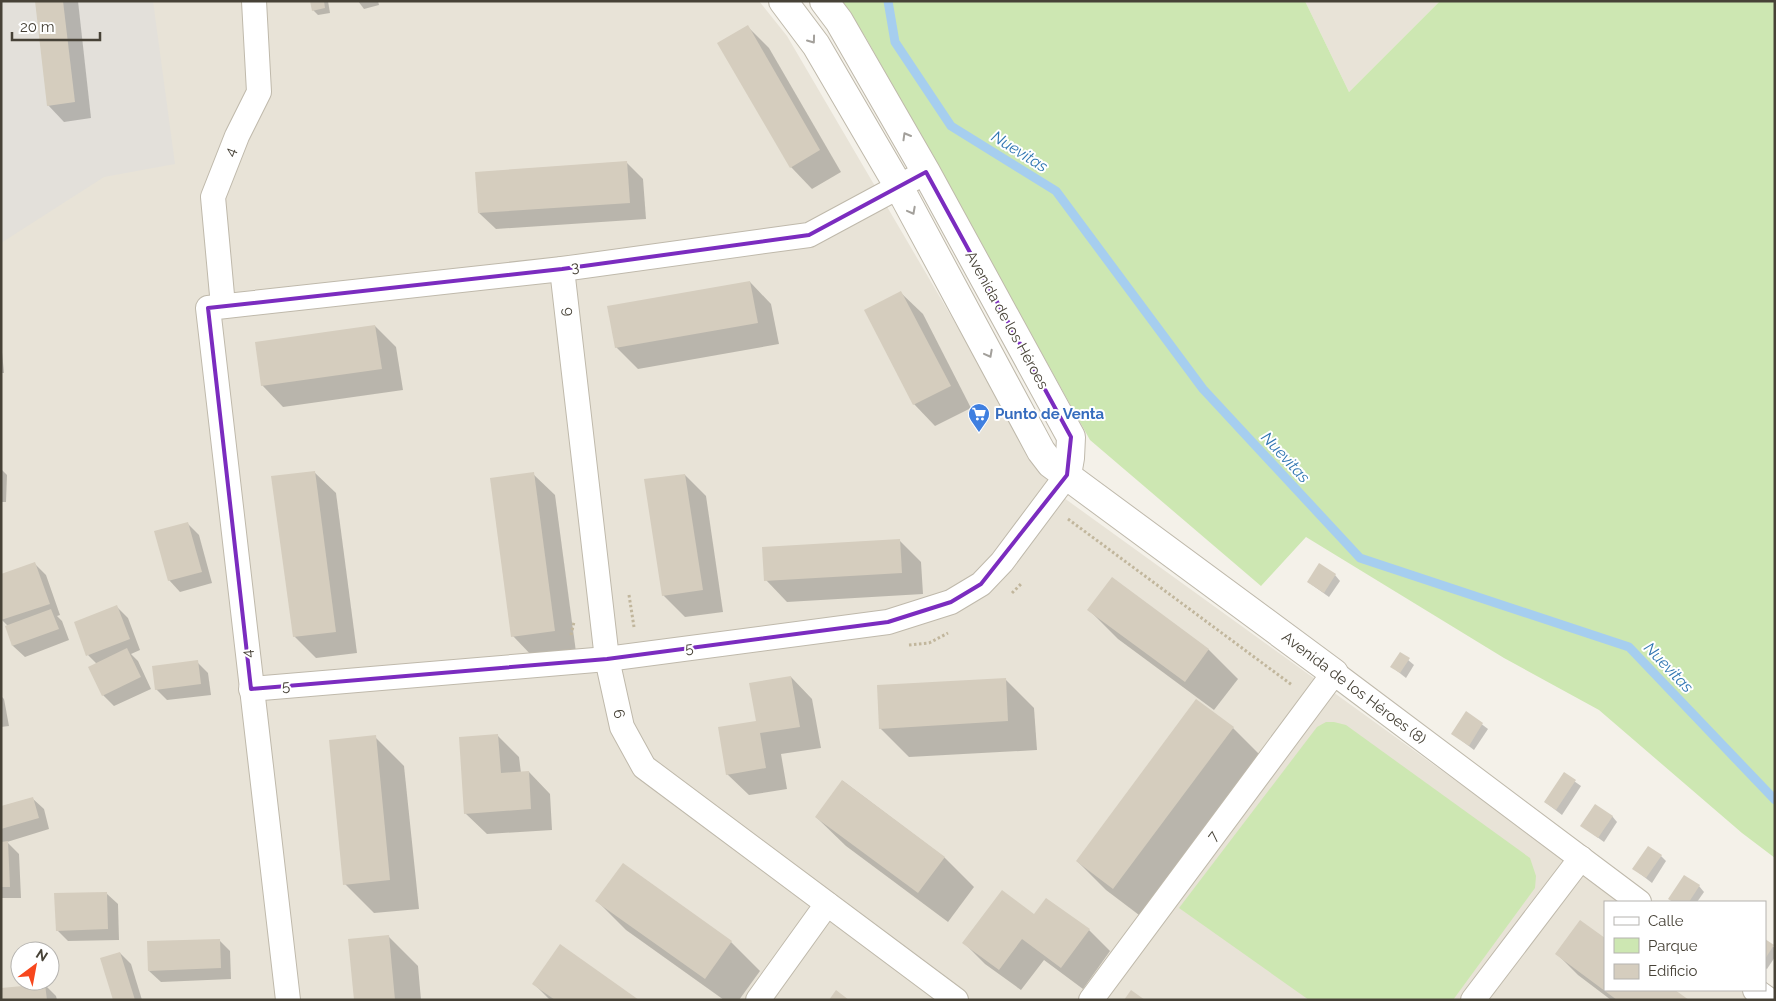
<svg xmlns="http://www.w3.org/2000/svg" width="1776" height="1001" font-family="Raleway,sans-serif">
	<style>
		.residential { fill: #e8e3d7; fill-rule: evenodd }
		.industrial { fill: #e3e0da }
		.green { fill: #cde7b2 }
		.shadow { fill: #0003 }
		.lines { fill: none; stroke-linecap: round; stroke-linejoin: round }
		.stream { stroke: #a6ceef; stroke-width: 9 }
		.building { fill: #d5cdbe }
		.minor-casing { stroke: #bfb9ab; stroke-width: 26 }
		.tertiary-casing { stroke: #bfb9ab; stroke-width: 30 }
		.path { stroke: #c1b69c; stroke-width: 3; stroke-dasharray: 2.5 2.5; stroke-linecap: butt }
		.minor { stroke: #fff; stroke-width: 24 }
		.tertiary { stroke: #fff; stroke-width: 28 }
		.oneway { stroke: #a3a09b }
		.marked { fill: none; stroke: #7b2cbf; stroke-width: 4; stroke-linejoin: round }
		.labels { text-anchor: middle; stroke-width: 4; stroke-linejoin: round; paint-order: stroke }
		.street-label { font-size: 15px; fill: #474237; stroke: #fff }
		.shop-label { font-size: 15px; font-weight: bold; fill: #366cbe; stroke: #fff; text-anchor: start }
		.water-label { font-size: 16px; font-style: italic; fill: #3176b2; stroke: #fff }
	</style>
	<rect width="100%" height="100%" fill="#f4f1e9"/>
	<g class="residential">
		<path d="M1 1H759L787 36 1053 490 1624 902H1605V990H1745L1759 1000H1ZM20 951H50V981H20Z"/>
		<polygon points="1305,1 1440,1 1349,92"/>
	</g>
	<polygon class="industrial" points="1,1 153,1 175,164 104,177 1,243"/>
	<g class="green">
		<polygon points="840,1 1305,1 1349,92 1440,1 1775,1 1775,858 1742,833 1599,710 1504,658 1306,537 1261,586 1090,440 866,38"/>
		<polygon points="1326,722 1334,722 1346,725 1530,858 1536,876 1535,888 1453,1000 1309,1000 1179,908 1317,727"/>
	</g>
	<g class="shadow">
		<polygon points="36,1 78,1 91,118 64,122 48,105"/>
		<polygon points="311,1 328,1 330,13 318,15 313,10"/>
		<polygon points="358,1 378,1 379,5 364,9"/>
		<polygon points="748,27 769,48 841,172 812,189 791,167"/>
		<polygon points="627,163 643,179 646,219 496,229 479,213"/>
		<polygon points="750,282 771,304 779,344 638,369 616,347"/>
		<polygon points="901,293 923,314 971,408 935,426 914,404"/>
		<polygon points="375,326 396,347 403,390 283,407 262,385"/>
		<polygon points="1,342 4,373 1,373"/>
		<polygon points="1,469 7,475 6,502 1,502"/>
		<polygon points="314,472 336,493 357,653 316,658 294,636"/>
		<polygon points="533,474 555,495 576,652 534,658 513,636"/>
		<polygon points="685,475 706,496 723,612 685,617 663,595"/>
		<polygon points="188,524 199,535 212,583 180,592 169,580"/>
		<polygon points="899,540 921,562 923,594 787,602 766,580"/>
		<polygon points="35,564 46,575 60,615 57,616 62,621 69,640 25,657 13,646 6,627 8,626 1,619"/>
		<polygon points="1335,575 1340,581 1329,597 1308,582"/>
		<polygon points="1112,579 1209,650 1238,679 1214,710 1118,639 1089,610"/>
		<polygon points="117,607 128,618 140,650 131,654 138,661 151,689 114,706 103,695 97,664 88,655"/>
		<polygon points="1401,654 1414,665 1406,678 1392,667"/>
		<polygon points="197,662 208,673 211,695 167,700 156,689"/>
		<polygon points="791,677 812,699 821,748 781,754 787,789 749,795 727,774 758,722"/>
		<polygon points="1005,679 1034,708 1037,750 909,757 880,728"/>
		<polygon points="1,696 4,699 9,726 1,727"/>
		<polygon points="1467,713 1488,729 1474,750 1453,734"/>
		<polygon points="1233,728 1262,757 1143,918 1106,890 1077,861"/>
		<polygon points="498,736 519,757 521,773 529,772 550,794 552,830 487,834 465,813"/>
		<polygon points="375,737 404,766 419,909 374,913 345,884"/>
		<polygon points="1564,774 1581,786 1562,815 1545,802"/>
		<polygon points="843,781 945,858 974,887 948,922 846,846 816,817"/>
		<polygon points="32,798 44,809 49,829 7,842 19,854 21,898 1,898 1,807"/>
		<polygon points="1612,816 1617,822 1604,842 1582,826"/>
		<polygon points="1661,856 1666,861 1652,883 1634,869"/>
		<polygon points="1699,886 1704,892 1697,902 1673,902 1670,899"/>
		<polygon points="106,893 118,904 119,940 68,941 57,930"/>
		<polygon points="597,901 731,942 760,971 739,1000 724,1000 626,930"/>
		<polygon points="1034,916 1089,930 1110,951 1083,989 1044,960 1021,990 985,964 964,943"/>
		<polygon points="389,937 418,966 421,1000 355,1000"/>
		<polygon points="219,940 230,951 231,979 161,982 149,971"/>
		<polygon points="1765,941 1775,948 1775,957 1767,969 1765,968"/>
		<polygon points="120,953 131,964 142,1000 114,1000"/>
		<polygon points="1557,954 1605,990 1673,990 1686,1000 1611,1000 1578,975"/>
		<polygon points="534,984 637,1000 550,1000"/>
		<polygon points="45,985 56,996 57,1000 2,1000"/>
	</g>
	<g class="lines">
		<polyline class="stream" points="888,1 895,42 951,126 1056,191 1203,389 1360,558 1629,647 1775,800"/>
	</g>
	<g class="building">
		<polygon points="35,1 63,1 75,102 47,106"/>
		<polygon points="310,1 324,1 325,8 312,11"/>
		<polygon points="748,25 820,150 790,168 717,43"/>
		<polygon points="627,161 630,203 478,213 475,172"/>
		<polygon points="750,281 758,323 615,348 607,306"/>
		<polygon points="901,291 951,386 913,405 864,310"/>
		<polygon points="375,325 382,369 261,386 255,342"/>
		<polygon points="315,471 336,632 293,637 271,476"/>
		<polygon points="534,472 555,631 511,637 490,478"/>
		<polygon points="685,474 703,590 662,596 644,479"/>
		<polygon points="188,522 202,572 168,581 154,531"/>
		<polygon points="900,539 902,573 764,581 762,547"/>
		<polygon points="35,562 50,604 1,620 1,574"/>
		<polygon points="1319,563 1336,574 1324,593 1307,582"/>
		<polygon points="1112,577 1209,649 1185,682 1087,610"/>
		<polygon points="117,605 130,639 86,656 74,622"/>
		<polygon points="51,609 59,629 12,646 5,626"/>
		<polygon points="127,648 141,677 102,696 88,667"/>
		<polygon points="1400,652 1410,658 1400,673 1390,667"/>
		<polygon points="198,660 201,684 155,690 152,666"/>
		<polygon points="791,676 800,727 760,733 766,768 726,775 718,727 756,721 749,683"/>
		<polygon points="1006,678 1008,721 879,729 877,685"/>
		<polygon points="1196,699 1234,727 1113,889 1076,861"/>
		<polygon points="1466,711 1483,723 1469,746 1451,734"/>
		<polygon points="498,734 501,773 529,771 531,809 464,814 459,737"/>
		<polygon points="376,735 390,880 343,885 329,740"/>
		<polygon points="1564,772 1576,780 1556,810 1544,802"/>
		<polygon points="842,780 945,857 918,893 815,817"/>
		<polygon points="33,797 39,818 1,829 1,806"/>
		<polygon points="1595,804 1613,816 1598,838 1580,826"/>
		<polygon points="8,841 10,887 1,887 1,842"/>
		<polygon points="1648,846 1662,855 1646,878 1632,869"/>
		<polygon points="623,863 732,941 705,979 595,901"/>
		<polygon points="1684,875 1700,885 1689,902 1673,902 1668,899"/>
		<polygon points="1002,890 1034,914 1046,898 1090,929 1061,968 1022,939 999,970 962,943"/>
		<polygon points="107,892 108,929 56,931 54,893"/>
		<polygon points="1580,920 1605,938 1605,990 1675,990 1689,1000 1617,1000 1555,954"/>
		<polygon points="389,935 395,1000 354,1000 348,939"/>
		<polygon points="220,939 221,968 148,971 147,941"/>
		<polygon points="1765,939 1774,945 1765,959"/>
		<polygon points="560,944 639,1000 555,1000 532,984"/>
		<polygon points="120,952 135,1000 113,1000 100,958"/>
		<polygon points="45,984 47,1000 1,1000 1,988"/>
		<polygon points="836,990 849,1000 829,1000"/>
		<polygon points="1131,990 1145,1000 1124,1000"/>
	</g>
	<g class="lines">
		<g class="minor-casing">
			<g id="minor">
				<polyline points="562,269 607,659 622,727 644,767 956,1000"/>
				<polyline points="223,306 213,197 237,136 259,92 254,1"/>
				<polyline points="251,689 607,659 888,622 951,602 981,584 1002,562 1067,475"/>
				<polyline points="1755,990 1769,1000"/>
				<polyline points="288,1000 208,308 562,269 809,235 926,172"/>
				<polyline points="758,1000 827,904"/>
				<polyline points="1091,1000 1334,673 1639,902"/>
				<polyline points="1473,1000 1581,858"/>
			</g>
		</g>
		<g class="tertiary-casing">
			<g id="tertiary">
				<polyline points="783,1 816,45 899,187 1041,451 1051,464 1334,673"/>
				<polyline points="824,1 839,21 926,172 1071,437 1070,458 1067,475"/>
			</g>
		</g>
		<g class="path">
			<polyline points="1068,519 1292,685"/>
			<polyline points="1012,593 1022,583"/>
			<polyline points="629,595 634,627"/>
			<polyline points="571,635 574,622"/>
			<polyline points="909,645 929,643 948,633"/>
		</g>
		<use href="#minor" class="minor"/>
		<use href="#tertiary" class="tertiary"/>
	</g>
	<defs><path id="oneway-chevron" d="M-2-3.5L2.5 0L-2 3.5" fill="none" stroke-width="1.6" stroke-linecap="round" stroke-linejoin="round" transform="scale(1.25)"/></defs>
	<g class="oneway">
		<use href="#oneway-chevron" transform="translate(812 40) rotate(54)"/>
		<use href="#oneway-chevron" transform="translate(906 136) rotate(-120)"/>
		<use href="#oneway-chevron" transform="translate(912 211) rotate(62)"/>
		<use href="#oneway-chevron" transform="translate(989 354) rotate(62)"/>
	</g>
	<path class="marked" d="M926 172 1071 437 1067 475 981 584 951 602 888 622 607 659 251 689 208 308 562 269 809 235Z"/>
	<defs>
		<g id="supermarket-pin" transform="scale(1.125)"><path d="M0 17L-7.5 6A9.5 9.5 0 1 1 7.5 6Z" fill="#3f7fe0" stroke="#fff"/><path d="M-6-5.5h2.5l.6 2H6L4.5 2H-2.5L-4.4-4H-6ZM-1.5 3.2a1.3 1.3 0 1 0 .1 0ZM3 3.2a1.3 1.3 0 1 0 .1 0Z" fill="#fff"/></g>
	</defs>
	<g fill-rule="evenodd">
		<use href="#supermarket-pin" x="979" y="414"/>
	</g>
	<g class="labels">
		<g class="street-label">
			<text transform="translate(230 152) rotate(-69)" y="5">4</text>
			<text transform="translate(575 267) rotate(-8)" y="5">3</text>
			<text transform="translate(567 312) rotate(-97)" y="5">6</text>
			<text transform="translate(1007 320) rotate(61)" y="5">Avenida de los Héroes</text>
			<text transform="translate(689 648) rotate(-8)" y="5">5</text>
			<text transform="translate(247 654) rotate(-96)" y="5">4</text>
			<text transform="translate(286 686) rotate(-5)" y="5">5</text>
			<text transform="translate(1354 688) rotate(37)" y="5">Avenida de los Héroes (8)</text>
			<text transform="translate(619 714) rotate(78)" y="5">6</text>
			<text transform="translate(1213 836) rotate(-53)" y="5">7</text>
		</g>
		<g class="shop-label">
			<text x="995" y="419">Punto de Venta</text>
		</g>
		<g class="water-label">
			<text transform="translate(1020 151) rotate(32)" y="6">Nuevitas</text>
			<text transform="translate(1286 457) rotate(47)" y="6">Nuevitas</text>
			<text transform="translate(1669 667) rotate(46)" y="6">Nuevitas</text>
		</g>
	</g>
	<rect width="1776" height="1001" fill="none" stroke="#474237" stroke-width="5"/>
	<rect x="1604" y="901" width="162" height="90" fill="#ffffff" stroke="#b5b3af"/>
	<rect x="1614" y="917" width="25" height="8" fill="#ffffff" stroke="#b5b3af"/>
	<text x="1648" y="926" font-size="15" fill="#474237">Calle</text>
	<rect x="1614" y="938" width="25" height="15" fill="#cde7b2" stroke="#b5b3af"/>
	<text x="1648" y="951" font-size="15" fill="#474237">Parque</text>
	<rect x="1614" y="964" width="25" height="15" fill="#d5cdbe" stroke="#b5b3af"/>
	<text x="1648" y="976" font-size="15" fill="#474237">Edificio</text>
	<g transform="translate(35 966) rotate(32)"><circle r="24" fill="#ffffff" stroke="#b5b3af"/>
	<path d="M0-4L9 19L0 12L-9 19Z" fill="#f7471d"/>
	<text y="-8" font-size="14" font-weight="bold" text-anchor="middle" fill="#474237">N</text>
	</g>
	<path d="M12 32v8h88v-8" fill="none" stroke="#474237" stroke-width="2.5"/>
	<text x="20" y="32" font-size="15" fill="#474237" stroke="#ffffff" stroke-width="4" paint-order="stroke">20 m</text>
</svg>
